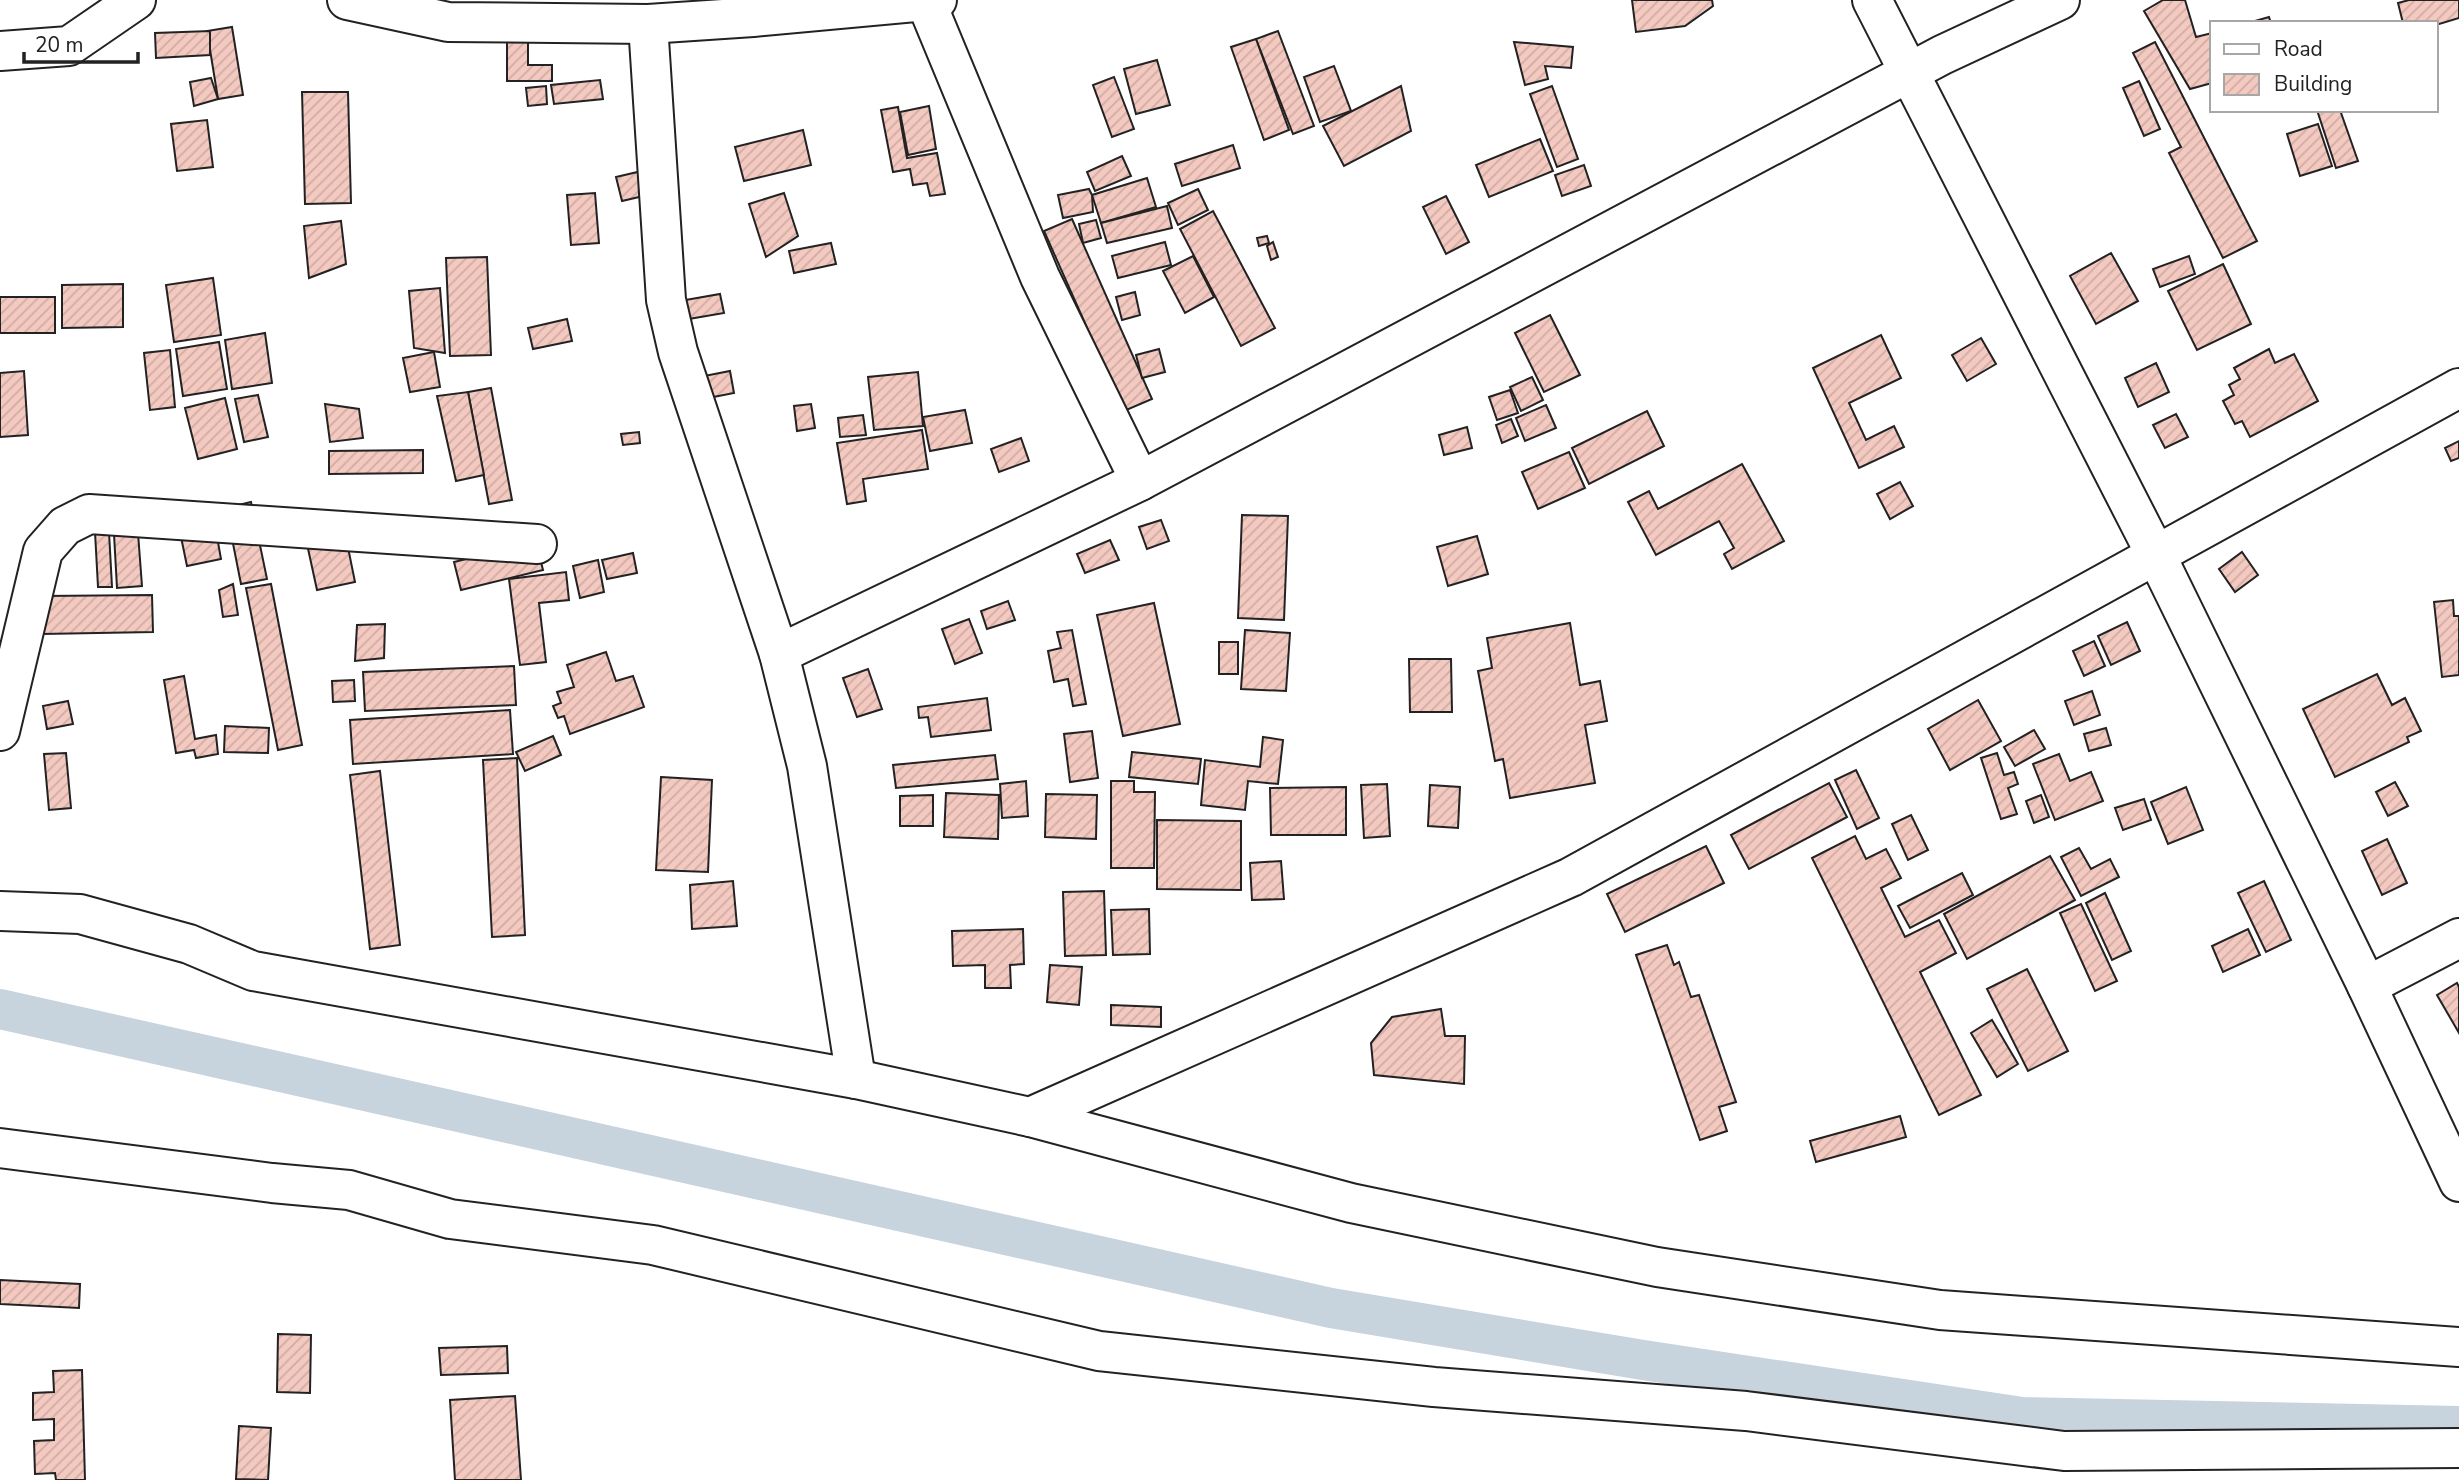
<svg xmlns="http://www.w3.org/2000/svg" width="2459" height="1480" font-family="'Nunito Sans',sans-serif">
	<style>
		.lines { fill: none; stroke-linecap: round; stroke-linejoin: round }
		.canal { stroke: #c7d3dd; stroke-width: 40 }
		.building { fill: url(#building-hatch); stroke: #222; stroke-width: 2 }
		.minor-casing { stroke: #222; stroke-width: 42 }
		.minor { stroke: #fff; stroke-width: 38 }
	</style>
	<defs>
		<pattern id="building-hatch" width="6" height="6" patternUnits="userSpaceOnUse" patternTransform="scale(1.75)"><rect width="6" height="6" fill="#f3c9c0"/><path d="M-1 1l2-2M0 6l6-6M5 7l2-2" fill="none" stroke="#d0aca5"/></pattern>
	</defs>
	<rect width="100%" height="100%" fill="#fff"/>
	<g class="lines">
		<polyline class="canal" points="0,1009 1331,1308 1643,1360 2022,1417 2459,1426"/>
	</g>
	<g class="building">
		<polygon points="1632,0 1712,0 1713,6 1685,26 1636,32"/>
		<polygon points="2163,0 2185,0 2196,37 2212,33 2212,83 2190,89 2144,11"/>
		<polygon points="2409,0 2459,0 2459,18 2436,25 2436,23 2403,23 2398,3"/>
		<polygon points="2269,17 2271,23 2248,23"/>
		<polygon points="232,27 243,95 218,99 207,31"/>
		<polygon points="210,31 210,55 156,58 155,33"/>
		<polygon points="1278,31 1314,126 1293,134 1256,39"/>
		<polygon points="528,39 528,65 552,65 552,81 507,81 507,40"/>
		<polygon points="1256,39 1289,130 1264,140 1231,47"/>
		<polygon points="1514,42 1573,47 1571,68 1545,66 1548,79 1525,85"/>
		<polygon points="2155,42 2257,241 2223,258 2169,153 2181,147 2133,53"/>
		<polygon points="1157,60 1170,105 1136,114 1124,69"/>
		<polygon points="1334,66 1351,111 1320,122 1304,77"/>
		<polygon points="1114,77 1134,129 1112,137 1093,85"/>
		<polygon points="211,78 218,99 194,106 190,82"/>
		<polygon points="600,80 603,99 554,104 551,85"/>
		<polygon points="2139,81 2160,129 2144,136 2123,88"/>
		<polygon points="546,86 547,104 528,106 526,88"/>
		<polygon points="1401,86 1411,131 1344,166 1323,126"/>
		<polygon points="1552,86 1578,159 1557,167 1530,94"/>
		<polygon points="302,92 348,92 351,203 305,204"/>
		<polygon points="929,106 936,149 908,155 900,112"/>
		<polygon points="898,107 907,158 937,153 945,194 930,196 927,183 913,185 910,169 893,172 881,110"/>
		<polygon points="2317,110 2340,110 2358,161 2336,168"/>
		<polygon points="207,120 213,167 177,171 171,124"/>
		<polygon points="2318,124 2332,166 2300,176 2287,134"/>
		<polygon points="803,130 811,165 744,181 735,147"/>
		<polygon points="1540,139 1553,171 1489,197 1476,165"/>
		<polygon points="1233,145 1240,168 1182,186 1175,164"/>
		<polygon points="1122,156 1131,176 1095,191 1087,172"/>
		<polygon points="1584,165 1591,186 1562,196 1555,175"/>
		<polygon points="646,170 652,194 622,201 616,177"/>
		<polygon points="1147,178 1156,207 1101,223 1092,195"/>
		<polygon points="1089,189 1092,195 1093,212 1063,218 1058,195"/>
		<polygon points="1198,189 1208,210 1178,225 1168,203"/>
		<polygon points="595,193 599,243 571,245 567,195"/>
		<polygon points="784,193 798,236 766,257 749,204"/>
		<polygon points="1446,196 1469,242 1446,254 1423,207"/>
		<polygon points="1167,206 1172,228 1107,243 1101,223"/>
		<polygon points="1213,211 1275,328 1241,346 1180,229"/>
		<polygon points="1072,219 1152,399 1124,411 1044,231"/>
		<polygon points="1096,220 1101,238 1083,243 1079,224"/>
		<polygon points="341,221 346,264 309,278 304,226"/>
		<polygon points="1267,236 1269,243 1259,246 1257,238"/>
		<polygon points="1165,242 1171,265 1118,278 1112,256"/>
		<polygon points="1273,242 1278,257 1271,260 1267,246"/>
		<polygon points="831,243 836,264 794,273 789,251"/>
		<polygon points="2111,253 2138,301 2096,324 2070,276"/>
		<polygon points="1193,256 1214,297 1185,313 1163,271"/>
		<polygon points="2189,256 2195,274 2160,287 2153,269"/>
		<polygon points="487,257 491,355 450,356 446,258"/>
		<polygon points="2223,264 2251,324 2197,350 2168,291"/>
		<polygon points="213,278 221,335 174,342 166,285"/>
		<polygon points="123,284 123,327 62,328 62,285"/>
		<polygon points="440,288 445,353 414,348 409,291"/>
		<polygon points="1135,292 1140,315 1122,320 1116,297"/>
		<polygon points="720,294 724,313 677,321 674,302"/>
		<rect x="0" y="297" width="55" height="36"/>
		<polygon points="1550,315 1580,375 1544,392 1515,333"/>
		<polygon points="567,319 572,341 533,349 528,328"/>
		<polygon points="265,333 272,383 232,389 225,340"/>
		<polygon points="1881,335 1901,378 1849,403 1866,440 1894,426 1904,447 1859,468 1813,368"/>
		<polygon points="1981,338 1996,364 1967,381 1952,355"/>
		<polygon points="219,342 227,389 183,396 176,349"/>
		<polygon points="1159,349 1165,372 1142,378 1136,355"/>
		<polygon points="2269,349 2275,363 2294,354 2318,401 2250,437 2242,421 2235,424 2223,401 2234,395 2229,385 2240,379 2234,368"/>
		<polygon points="170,350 175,407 150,410 144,353"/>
		<polygon points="434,352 440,387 410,392 403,358"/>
		<polygon points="2156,363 2169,392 2138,407 2125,378"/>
		<polygon points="24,371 28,435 0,437 0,373"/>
		<polygon points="730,371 734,393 698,400 694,378"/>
		<polygon points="918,372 923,426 874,430 868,377"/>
		<polygon points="1532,377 1543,400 1521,411 1510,387"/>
		<polygon points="491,388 512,500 489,504 468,392"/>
		<polygon points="1510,390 1518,413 1497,420 1489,397"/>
		<polygon points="468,392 484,475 456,481 437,396"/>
		<polygon points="258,395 268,437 244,442 235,399"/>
		<polygon points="225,398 237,449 198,459 185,408"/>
		<polygon points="325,404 359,409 363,438 330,442"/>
		<polygon points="811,404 815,428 797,431 794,406"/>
		<polygon points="1546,405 1556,428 1525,441 1516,418"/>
		<polygon points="965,410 972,443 930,451 923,417"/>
		<polygon points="1647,411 1664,446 1589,484 1572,448"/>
		<polygon points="2176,414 2188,437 2165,448 2153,425"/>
		<polygon points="863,415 866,435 840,437 838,418"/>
		<polygon points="1511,419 1518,436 1502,443 1496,425"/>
		<polygon points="1467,427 1472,448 1444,455 1439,435"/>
		<polygon points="922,430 928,469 863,479 866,501 847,504 837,443"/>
		<polygon points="639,432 640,443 623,445 621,434"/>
		<polygon points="1021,438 1029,461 999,472 991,449"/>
		<polygon points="2459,441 2459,458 2451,461 2445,448"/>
		<polygon points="423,450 423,473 329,474 329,451"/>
		<polygon points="1569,452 1585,488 1538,509 1522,472"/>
		<polygon points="1742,464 1784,541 1732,569 1724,554 1734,548 1719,521 1656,555 1628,502 1649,491 1658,509"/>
		<polygon points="1900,482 1913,506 1890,519 1877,494"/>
		<polygon points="251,502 267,579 241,584 226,508"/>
		<polygon points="341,513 355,582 317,590 302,521"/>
		<polygon points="1242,515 1288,516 1284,620 1238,618"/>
		<polygon points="1161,520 1169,541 1147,549 1139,527"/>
		<polygon points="216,531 221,559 187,566 181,537"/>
		<polygon points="95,532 109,532 112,587 98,587"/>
		<polygon points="138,533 142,586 117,588 114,534"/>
		<polygon points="1477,536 1488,574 1448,586 1437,547"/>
		<polygon points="1110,540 1119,560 1085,573 1077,554"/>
		<polygon points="536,542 543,570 461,590 454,562"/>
		<polygon points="2242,552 2258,575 2235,592 2219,569"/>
		<polygon points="633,553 637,573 607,579 602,560"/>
		<polygon points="598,560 604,592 580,598 573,566"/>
		<polygon points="566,572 569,600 539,603 546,662 520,665 509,579"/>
		<polygon points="233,584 238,615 223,617 219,590"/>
		<polygon points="271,584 302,745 278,750 246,588"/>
		<polygon points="152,595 153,632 42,634 42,596"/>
		<polygon points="2453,600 2454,616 2459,616 2459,675 2442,677 2434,602"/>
		<polygon points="1008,601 1015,620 987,629 981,611"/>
		<polygon points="1154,603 1180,724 1123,736 1097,615"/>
		<polygon points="969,619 982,653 955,664 942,629"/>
		<polygon points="2127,622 2140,651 2111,665 2098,636"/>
		<polygon points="1570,623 1580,685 1600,681 1607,721 1585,725 1595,783 1510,798 1503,759 1495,761 1478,671 1492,668 1487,638"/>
		<polygon points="385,624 384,658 355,661 357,625"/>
		<polygon points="1072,630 1086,704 1073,706 1068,679 1054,682 1048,651 1061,648 1057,632"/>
		<polygon points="1245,630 1290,633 1286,691 1241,689"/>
		<polygon points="2094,641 2105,666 2084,676 2073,651"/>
		<rect x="1219" y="642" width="19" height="32"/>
		<polygon points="606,652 616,681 633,676 644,707 570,734 564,716 558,718 553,706 561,703 557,692 574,687 567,665"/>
		<polygon points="1409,659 1451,659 1452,712 1410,712"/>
		<polygon points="514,666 516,705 365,711 363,672"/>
		<polygon points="868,669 882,709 857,717 843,678"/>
		<polygon points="2377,674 2392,705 2405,698 2421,731 2407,737 2409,742 2335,777 2303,709"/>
		<polygon points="184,676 195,739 216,735 218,754 196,758 194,750 176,753 164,680"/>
		<polygon points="354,680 355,701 333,702 332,681"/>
		<polygon points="2092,691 2100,715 2074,725 2065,701"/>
		<polygon points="987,698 991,730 931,737 928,717 919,718 918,707"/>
		<polygon points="1978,700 2001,741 1950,770 1928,729"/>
		<polygon points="68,701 73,724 47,729 43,706"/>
		<polygon points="510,710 513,754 353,764 350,720"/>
		<polygon points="225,726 269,728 268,753 224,752"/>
		<polygon points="2106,728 2111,745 2089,751 2084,734"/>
		<polygon points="2034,730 2045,749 2015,766 2004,747"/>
		<polygon points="1092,731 1098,778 1070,782 1064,734"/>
		<polygon points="553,736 561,755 525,771 516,752"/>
		<polygon points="1263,737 1283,740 1278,784 1248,781 1245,810 1201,805 1205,760 1260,767"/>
		<polygon points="1132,752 1201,759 1198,784 1129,777"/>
		<polygon points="66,753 71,808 49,810 44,754"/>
		<polygon points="1997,753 2004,775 2014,772 2018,784 2008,788 2017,814 2001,819 1981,758"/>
		<polygon points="2059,754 2070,781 2091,772 2103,801 2055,820 2033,764"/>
		<polygon points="995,755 998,779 896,788 893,765"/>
		<polygon points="517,758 525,935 492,937 483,760"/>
		<polygon points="1856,770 1879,818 1857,829 1835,780"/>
		<polygon points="380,771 400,945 370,949 350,775"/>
		<polygon points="661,777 712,780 708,872 656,870"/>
		<polygon points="1026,781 1028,816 1002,818 1000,784"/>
		<polygon points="1111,781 1134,781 1134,792 1155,792 1154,868 1111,868"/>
		<polygon points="2395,782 2408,806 2388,816 2376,792"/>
		<polygon points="1829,783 1847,817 1749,869 1731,835"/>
		<polygon points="1387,784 1390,836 1364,838 1361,785"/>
		<polygon points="1430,785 1460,787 1458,828 1428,826"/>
		<polygon points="1346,787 1346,835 1271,835 1270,788"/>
		<polygon points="2186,787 2203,830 2168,844 2151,802"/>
		<polygon points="946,793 999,795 998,839 944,837"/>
		<polygon points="1046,794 1097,795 1096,839 1045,837"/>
		<polygon points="933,795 933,826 900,826 900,796"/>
		<polygon points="2041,795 2049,817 2034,823 2026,801"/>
		<polygon points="2144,799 2151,820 2123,830 2115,808"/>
		<polygon points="1911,815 1928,850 1908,860 1892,824"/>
		<polygon points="1157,820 1241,821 1241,890 1157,889"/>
		<polygon points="1855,836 1866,859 1886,849 1901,878 1881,888 1905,937 1939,920 1956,953 1920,972 1981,1095 1939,1115 1812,858"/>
		<polygon points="2387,839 2407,883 2382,895 2362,851"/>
		<polygon points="1706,846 1724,883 1625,932 1607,894"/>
		<polygon points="2079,848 2091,869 2110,859 2119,877 2081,896 2061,857"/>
		<polygon points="2050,856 2075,900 1967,959 1944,914"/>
		<polygon points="1281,861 1284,899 1252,900 1250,863"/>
		<polygon points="1962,873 1973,895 1910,928 1898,906"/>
		<polygon points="733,881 737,926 692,929 690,885"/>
		<polygon points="2264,881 2291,940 2266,952 2238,893"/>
		<polygon points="1104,891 1106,955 1065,956 1063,892"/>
		<polygon points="2105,893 2131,951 2112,960 2086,903"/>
		<polygon points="2081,904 2117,981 2095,991 2060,913"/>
		<polygon points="1149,909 1150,954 1113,955 1111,910"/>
		<polygon points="1023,929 1024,964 1010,965 1011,988 985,988 985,965 953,966 952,931"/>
		<polygon points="2248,929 2260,955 2223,972 2212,946"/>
		<polygon points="1667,945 1674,965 1679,962 1691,997 1699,995 1736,1102 1719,1107 1727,1131 1700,1140 1636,955"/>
		<polygon points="1050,965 1082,967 1079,1005 1047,1002"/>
		<polygon points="2027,969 2068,1051 2028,1071 1987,989"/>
		<polygon points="2457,983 2459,987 2459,1033 2437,995"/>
		<polygon points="1111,1005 1161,1007 1161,1027 1111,1025"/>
		<polygon points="1441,1009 1445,1036 1465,1036 1464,1084 1374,1075 1371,1043 1392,1017"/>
		<polygon points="1992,1020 2018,1064 1997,1077 1971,1033"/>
		<polygon points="1900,1116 1906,1137 1816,1162 1810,1141"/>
		<polygon points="0,1280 80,1284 79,1308 0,1304"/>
		<polygon points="278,1334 311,1335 310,1393 277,1392"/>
		<polygon points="507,1346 508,1373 441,1375 439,1348"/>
		<polygon points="82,1370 85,1480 56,1480 55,1473 35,1474 34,1441 54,1440 54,1419 33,1420 33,1393 54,1392 53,1371"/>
		<polygon points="515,1396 521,1480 455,1480 450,1400"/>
		<polygon points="239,1426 271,1428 268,1480 236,1479"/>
	</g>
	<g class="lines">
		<g class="minor-casing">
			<g id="minor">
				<polyline points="347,0 448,22 648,24 753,17 937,0"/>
				<polyline points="1872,0 2156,555 2367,986 2459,1182"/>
				<polyline points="926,2 1040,277 1140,481"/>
				<polyline points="648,24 666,300 678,352 779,654 807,766 856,1079"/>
				<polyline points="0,51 69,46 136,0"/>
				<polyline points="779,654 1140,481 1942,55 2060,0"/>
				<polyline points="0,731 43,551 65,526 89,514 537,544"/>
				<polyline points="0,911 80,914 189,944 253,971 856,1079 1030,1117 1351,1203 1657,1267 1940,1310 2459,1347"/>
				<polyline points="2367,986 2459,938"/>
				<polyline points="1030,1117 1571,877 2459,388"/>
				<polyline points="0,1148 272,1183 349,1190 450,1219 653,1245 1099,1351 1434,1387 1746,1411 2064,1451 2459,1448"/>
			</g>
		</g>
		<use href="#minor" class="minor"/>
	</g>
	<rect x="2210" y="21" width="228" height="91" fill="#ffffff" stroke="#a7a7a7" stroke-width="2"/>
	<rect x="2224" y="44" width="35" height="10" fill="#ffffff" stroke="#a7a7a7" stroke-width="2"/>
	<text x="2274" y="56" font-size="21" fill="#222222">Road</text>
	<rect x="2224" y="74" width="35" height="21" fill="url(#building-hatch)" stroke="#a7a7a7" stroke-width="2"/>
	<text x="2274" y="91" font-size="21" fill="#222222">Building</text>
	<path d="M24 52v10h114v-10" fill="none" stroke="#222222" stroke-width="3.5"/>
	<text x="35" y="52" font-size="21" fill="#222222" stroke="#ffffff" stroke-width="5" paint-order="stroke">20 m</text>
</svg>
